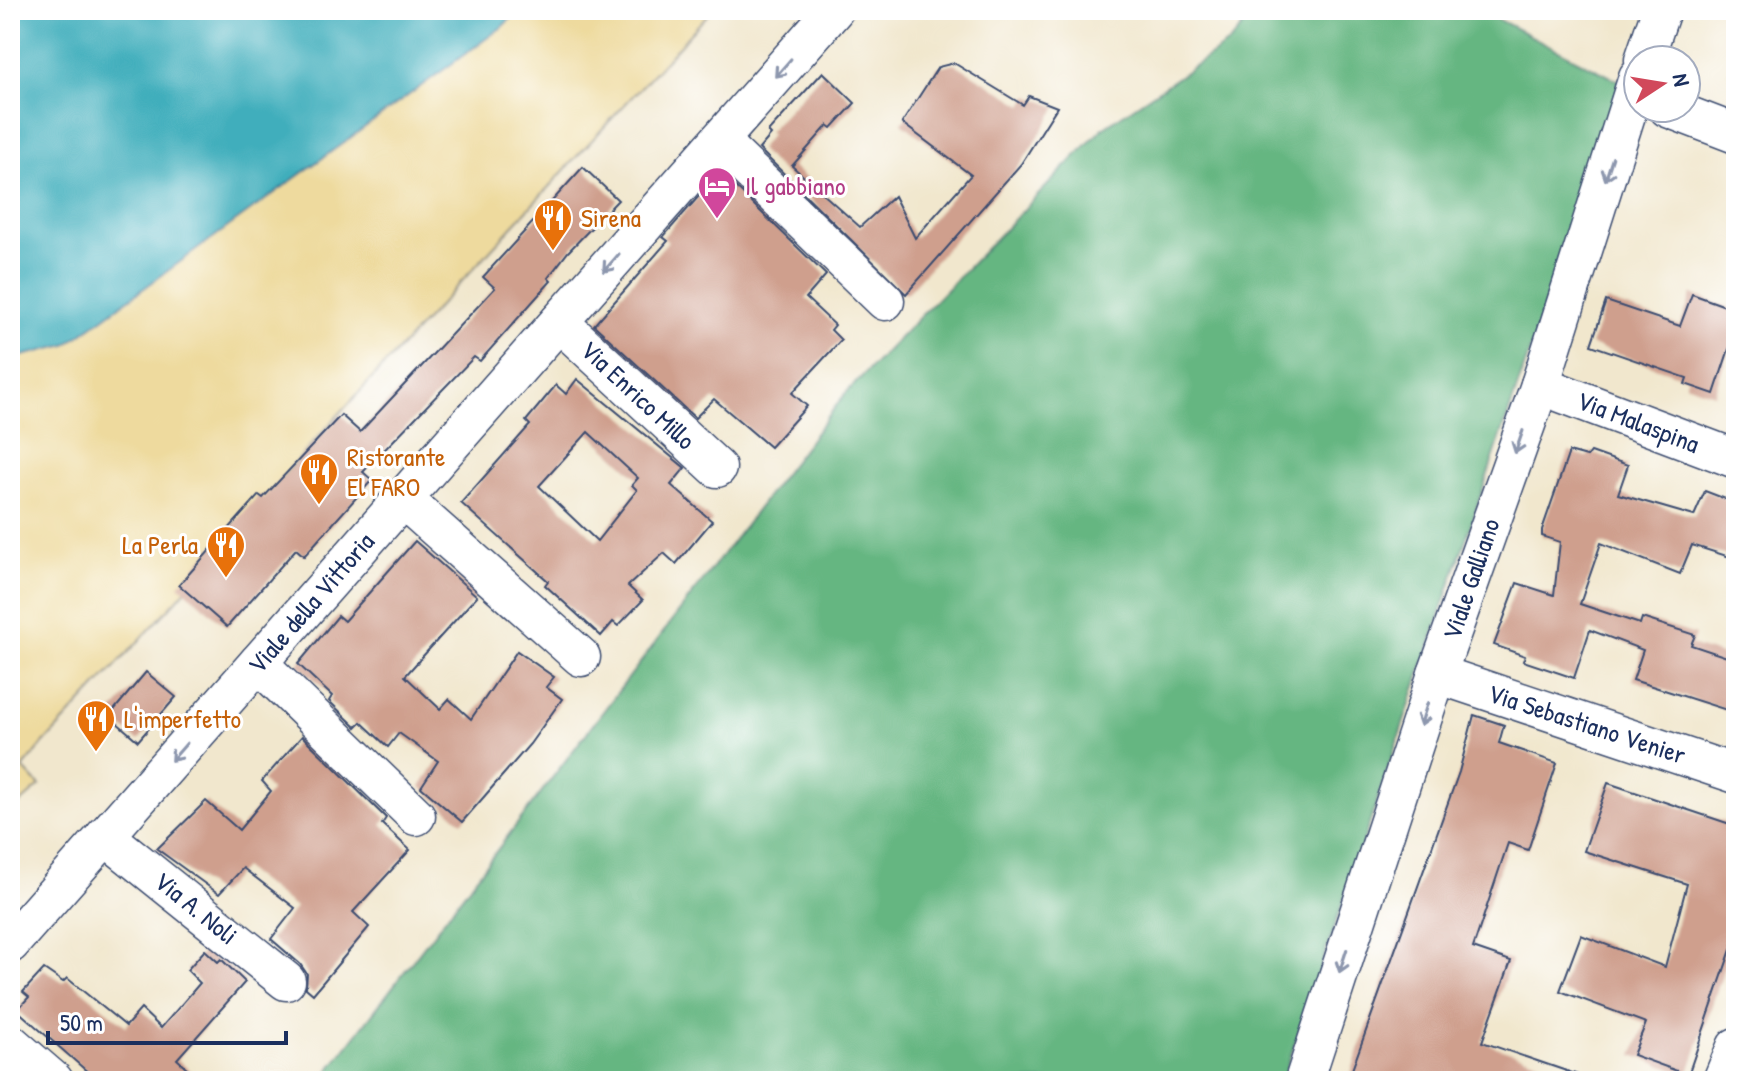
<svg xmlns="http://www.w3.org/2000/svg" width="1746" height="1091" font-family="'Patrick Hand',sans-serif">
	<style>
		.forest { fill: #65b681; stroke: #407270; stroke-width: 2 }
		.sand { fill: #eeda9e; stroke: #84847e; stroke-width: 2 }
		.water { fill: #3faebc; stroke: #2d6e8d; stroke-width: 2 }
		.building { fill: #cf9f8d; fill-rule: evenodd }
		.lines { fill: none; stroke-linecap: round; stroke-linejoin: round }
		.minor-casing { stroke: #3b4b6f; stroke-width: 41 }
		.minor { stroke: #fff; stroke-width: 38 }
		.oneway { stroke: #8d97ae }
		.labels { text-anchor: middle; stroke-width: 6; stroke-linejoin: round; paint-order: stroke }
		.hotel-label { font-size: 26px; fill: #b23c85; stroke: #fff; text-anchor: start }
		.food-label { font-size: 26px; fill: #c56008; stroke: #fff; text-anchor: start }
		.street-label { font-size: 26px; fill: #1b2f5e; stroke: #fff }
	</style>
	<rect width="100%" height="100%" fill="#fff"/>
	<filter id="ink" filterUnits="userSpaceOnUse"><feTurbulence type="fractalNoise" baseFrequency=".0125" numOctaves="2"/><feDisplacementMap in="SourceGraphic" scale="16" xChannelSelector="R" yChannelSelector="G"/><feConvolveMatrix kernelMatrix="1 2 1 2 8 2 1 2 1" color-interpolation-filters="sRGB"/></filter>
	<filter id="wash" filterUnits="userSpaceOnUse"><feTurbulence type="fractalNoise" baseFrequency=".006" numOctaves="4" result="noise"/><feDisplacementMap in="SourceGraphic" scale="32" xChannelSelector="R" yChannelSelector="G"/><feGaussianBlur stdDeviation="1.8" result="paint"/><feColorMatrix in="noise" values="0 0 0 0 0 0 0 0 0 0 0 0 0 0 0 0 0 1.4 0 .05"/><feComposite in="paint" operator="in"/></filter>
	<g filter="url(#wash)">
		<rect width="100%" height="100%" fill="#f1e7cd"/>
		<polygon class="forest" points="1256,10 1480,10 1621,82 1282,1081 321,1081 846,393 1104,127 1230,42"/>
		<polygon class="sand" points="519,10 712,10 318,437 176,601 43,744 23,768 40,786 10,812 10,359 66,345 502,27"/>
		<polygon class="water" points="10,10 519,10 502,27 66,345 10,359"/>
		<g id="blocks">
			<g class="building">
				<polygon points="954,63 1023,105 1029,96 1057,107 1021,164 906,294 759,149 771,135 768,132 823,72 855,103 832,128 828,125 792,166 860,227 894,196 915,238 971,175 902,123 938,67"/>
				<polygon points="583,167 618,200 568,252 548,278 551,281 480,361 474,357 363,472 372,480 304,556 296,549 227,627 179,585 259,495 263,498 341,415 360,432 495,288 483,277"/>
				<polygon points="720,172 826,275 806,298 835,325 831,330 841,340 792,393 807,406 770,447 714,399 695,418 594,325 668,241 663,237"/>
				<polygon points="1692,294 1736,310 1736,351 1729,349 1714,394 1685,384 1687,378 1591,345 1606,301 1680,326"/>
				<path d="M577 379 685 468 671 485 712 521 676 564 664 553 628 586 643 600 618 626 613 622 601 636 545 585 548 581 461 503 530 425 526 421 556 385 566 394ZM588 432 638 478 632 485 637 490 597 541 539 486Z"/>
				<polygon points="1569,452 1587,457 1591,452 1628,465 1618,494 1694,516 1705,491 1736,503 1736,559 1692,545 1680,574 1601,543 1580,604 1640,624 1642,618 1695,635 1691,645 1736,660 1736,713 1633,680 1643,650 1590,630 1574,678 1523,661 1525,656 1494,645 1517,583 1554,595 1560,542 1542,536 1542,530"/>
				<polygon points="415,541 477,596 405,676 440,709 449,699 471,719 517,651 554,677 546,687 562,699 530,744 462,822 421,787 438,761 399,733 388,747 361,722 356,727 329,701 332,696 298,664 338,616 344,621"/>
				<polygon points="146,672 176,697 138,741 109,716"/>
				<polygon points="1474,715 1504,725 1499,743 1557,763 1528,850 1508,843 1473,948 1511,961 1482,1042 1584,1077 1584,1081 1348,1081 1459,772"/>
				<polygon points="302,736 386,818 382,824 410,850 353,912 369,927 313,994 306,988 307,974 300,964 271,939 295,908 243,868 219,894 157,849 206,801 239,830 271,791 262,781"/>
				<polygon points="1608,783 1736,826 1736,935 1688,1075 1633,1055 1646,1023 1560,991 1581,935 1665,967 1687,884 1584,851"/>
				<polygon points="205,950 218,962 221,959 245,982 177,1059 201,1081 98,1081 17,1010 29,997 23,992 44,969 63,982 67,978 126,1026 141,1009 161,1028 200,983 187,970"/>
			</g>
		</g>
	</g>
	<g filter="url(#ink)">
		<use href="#blocks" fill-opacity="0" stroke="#3b4b6f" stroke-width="2"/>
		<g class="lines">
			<g class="minor-casing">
				<g id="minor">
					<polyline points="1644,60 1661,10"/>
					<polyline points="1668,108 1736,134"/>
					<polyline points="719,141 885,301"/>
					<polyline points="559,322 717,468"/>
					<polyline points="1540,385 1736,459"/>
					<polyline points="403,499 581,657"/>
					<polyline points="258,663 416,816"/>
					<polyline points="1437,674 1736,774"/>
					<polyline points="105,836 286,981"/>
					<polyline points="10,944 834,10"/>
					<polyline points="10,1043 54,1081"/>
					<polyline points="1304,1081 1437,674 1540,385 1638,77"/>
					<polyline points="1722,1081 1736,1047"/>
				</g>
			</g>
			<use href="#minor" class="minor"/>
		</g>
		<defs><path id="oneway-shaft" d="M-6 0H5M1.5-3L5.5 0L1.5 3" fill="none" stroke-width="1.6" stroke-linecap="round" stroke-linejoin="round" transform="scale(2)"/></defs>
		<g class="oneway">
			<use href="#oneway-shaft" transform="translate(783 68) rotate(131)"/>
			<use href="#oneway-shaft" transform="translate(1609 169) rotate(108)"/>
			<use href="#oneway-shaft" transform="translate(611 263) rotate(131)"/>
			<use href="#oneway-shaft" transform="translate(1519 442) rotate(109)"/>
			<use href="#oneway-shaft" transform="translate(1424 714) rotate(108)"/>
			<use href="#oneway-shaft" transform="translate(179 752) rotate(131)"/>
			<use href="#oneway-shaft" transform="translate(1343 961) rotate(108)"/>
		</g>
	</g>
	<defs>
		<g id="hotel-pin" transform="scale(2)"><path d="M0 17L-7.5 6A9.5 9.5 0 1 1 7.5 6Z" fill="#d1479c" stroke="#fff"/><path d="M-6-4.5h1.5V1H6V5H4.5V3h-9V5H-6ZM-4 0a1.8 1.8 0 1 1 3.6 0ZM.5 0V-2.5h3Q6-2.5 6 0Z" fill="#fff"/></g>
		<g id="restaurant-pin" transform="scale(2)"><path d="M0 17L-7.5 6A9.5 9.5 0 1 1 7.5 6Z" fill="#e8710a" stroke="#fff"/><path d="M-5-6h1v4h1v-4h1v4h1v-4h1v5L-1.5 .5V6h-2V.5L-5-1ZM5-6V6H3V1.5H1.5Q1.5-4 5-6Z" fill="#fff"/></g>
	</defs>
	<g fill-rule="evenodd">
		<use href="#hotel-pin" x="717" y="186"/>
		<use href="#restaurant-pin" x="553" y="218"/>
		<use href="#restaurant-pin" x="319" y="472"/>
		<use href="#restaurant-pin" x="226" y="545"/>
		<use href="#restaurant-pin" x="96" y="719"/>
	</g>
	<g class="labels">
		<g class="hotel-label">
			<text x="745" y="195">Il gabbiano</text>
		</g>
		<g class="food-label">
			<text x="581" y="227">Sirena</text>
			<text x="347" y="466">Ristorante<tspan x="347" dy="30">El FARO</tspan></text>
			<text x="198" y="554" text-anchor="end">La Perla</text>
			<text x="124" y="728">L'imperfetto</text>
		</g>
		<g class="street-label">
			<text transform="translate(638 395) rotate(43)" y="9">Via Enrico Millo</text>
			<text transform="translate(1638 422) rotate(21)" y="9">Via Malaspina</text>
			<text transform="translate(1471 579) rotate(-71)" y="9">Viale Galliano</text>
			<text transform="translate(311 603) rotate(-49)" y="9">Viale della Vittoria</text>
			<text transform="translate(1587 724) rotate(18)" y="9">Via Sebastiano Venier</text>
			<text transform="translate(196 908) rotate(39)" y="9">Via A. Noli</text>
		</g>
	</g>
	<rect width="1746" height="1091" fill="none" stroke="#fff" stroke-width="40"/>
	<g transform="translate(1662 84) rotate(78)"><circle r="38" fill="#ffffff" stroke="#a4acbf" stroke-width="2"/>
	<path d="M0-6L14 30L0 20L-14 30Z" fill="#d1495b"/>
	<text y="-12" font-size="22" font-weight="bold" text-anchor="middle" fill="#1b2f5e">N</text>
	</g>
	<path d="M48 1031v12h238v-12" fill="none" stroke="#1b2f5e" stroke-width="4"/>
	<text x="60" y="1031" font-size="24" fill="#1b2f5e" stroke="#ffffff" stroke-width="6" paint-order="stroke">50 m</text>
</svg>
